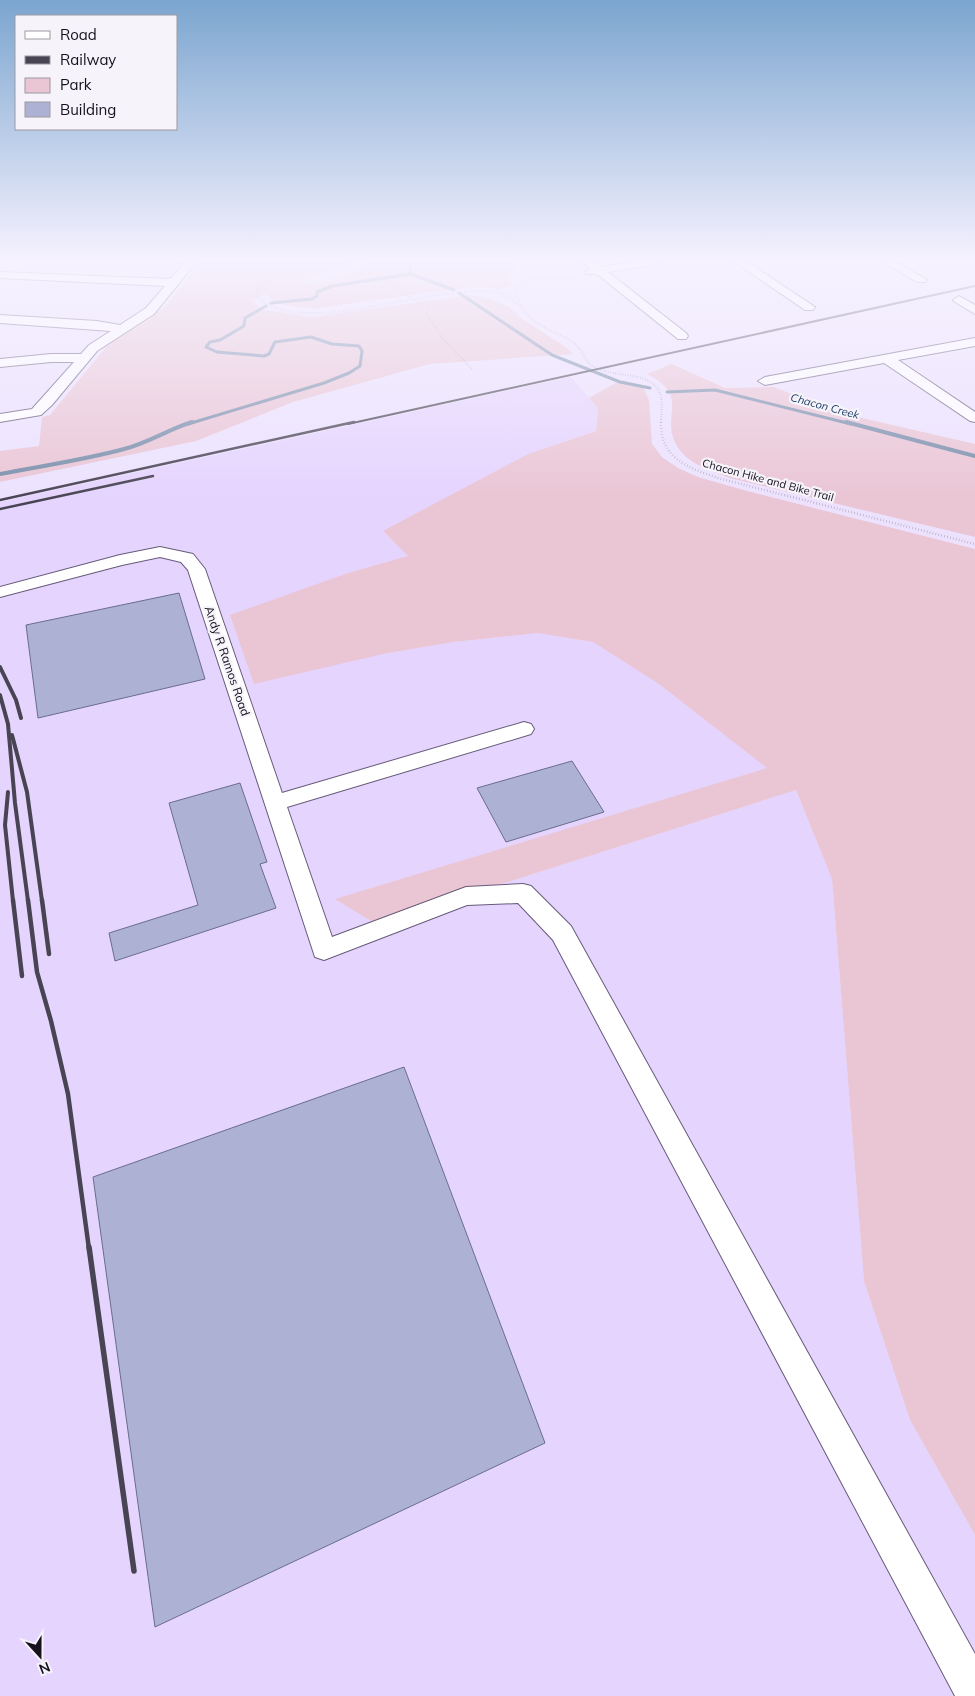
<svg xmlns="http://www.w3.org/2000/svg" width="975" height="1696" font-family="Mulish,sans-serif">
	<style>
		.built { fill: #e5d4fe }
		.green { fill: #eac5d4 }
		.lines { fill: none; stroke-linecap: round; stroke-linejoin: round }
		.stream-far1 { stroke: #798eaa; stroke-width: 3 }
		.stream { stroke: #798eaa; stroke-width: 4 }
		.building { fill: #adb2d4; stroke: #696d8c }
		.minor-casing { stroke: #675b79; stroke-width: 2 }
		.path-far1 { stroke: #9e96ac; stroke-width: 2; stroke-dasharray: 0.5 2; stroke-linecap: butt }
		.path { stroke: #9e96ac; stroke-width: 2.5; stroke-dasharray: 0.5 2.5; stroke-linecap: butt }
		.minor { fill: #fff; fill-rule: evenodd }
		.rail-far4 { stroke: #494453; stroke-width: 2 }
		.rail-far3 { stroke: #494453; stroke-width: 2.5 }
		.rail-far2 { stroke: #494453; stroke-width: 4 }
		.rail-far1 { stroke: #494453; stroke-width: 4.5 }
		.rail { stroke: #494453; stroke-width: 5.5 }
		.labels { text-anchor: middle; stroke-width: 4.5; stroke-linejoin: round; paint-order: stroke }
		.far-water-label { font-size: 11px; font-style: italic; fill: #204168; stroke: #f6f3fa }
		.far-street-label { font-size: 11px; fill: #16121d; stroke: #f6f3fa }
		.street-label { font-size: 12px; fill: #16121d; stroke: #f6f3fa }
	</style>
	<rect width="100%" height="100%" fill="#ece2fe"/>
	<polygon class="built" points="571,377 598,408 596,431 528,454 383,532 409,556 348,573 230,616 383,654 453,642 538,633 593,642 659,684 768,768 336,899 376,924 796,790 832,879 864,1281 910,1420 975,1535 975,1696 0,1696 0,502"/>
	<g class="green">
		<polygon points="202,261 352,261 296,284 338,279 374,261 512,261 517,268 506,276 512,285 499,290 488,287 467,287 313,309 284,305 270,299 267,294 251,301 264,310 312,317 469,295 483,297 508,306 524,320 566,347 573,354 430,364 293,402 196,441 0,482 0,451 39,446 42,417 50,415 107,346 149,319 165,306"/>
		<path d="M672 364 725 388 774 387 840 413 975 444V537L730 478C712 471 687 464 677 446 659 415 692 397 647 374Z"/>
		<polygon points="621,380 642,385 649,400 652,444 662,457 678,468 698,477 747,491 975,549 975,1535 910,1420 864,1281 832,879 796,790 376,924 335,899 767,768 659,684 593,642 538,633 453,642 383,654 254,684 230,615 348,573 408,556 383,531 528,454 596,431 598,408 589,398"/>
	</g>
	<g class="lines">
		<g class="stream-far1">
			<polyline points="405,261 410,266 411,274 454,290"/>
			<polyline points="459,293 552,355 620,382 650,388"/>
			<polyline points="271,303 312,299 317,296 317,292 332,286 411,274"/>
			<polyline points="667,392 715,390 851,424"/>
			<polyline points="188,424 324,383 349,373 360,366 362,351 359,346 332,344 311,337 275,342 269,354 264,356 217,352 206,347 210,342 220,340 244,326 245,318 266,306"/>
		</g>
		<g class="stream">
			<polyline points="846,422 975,456"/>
			<path d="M0 474C41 466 84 460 124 449 148 443 169 429 192 422"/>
		</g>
	</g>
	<g class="building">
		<polygon points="179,593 205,679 38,718 26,625"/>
		<polygon points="572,761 604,812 506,842 477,788"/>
		<polygon points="240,783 267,862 260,864 276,908 115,961 109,933 198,905 169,803"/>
		<polygon points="404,1067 545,1443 155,1627 93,1177"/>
	</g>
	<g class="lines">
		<g class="minor-casing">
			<g id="minor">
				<polygon points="186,261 197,261 154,314 97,351 52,405 41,415 0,422 0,414 32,409 74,362 51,362 0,367 0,359 51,354 81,354 89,345 111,331 0,323 0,315 97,321 120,325 146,308 165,286 0,278 0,272 170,279"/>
				<polygon points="582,261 594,261 601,267 636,261 663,261 658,264 608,272 686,333 688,336 686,339 678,339 597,274 586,274 584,272 590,269"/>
				<polygon points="733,261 746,261 815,307 813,310 805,310"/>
				<polygon points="882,261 895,261 927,280 925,282 917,282"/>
				<polygon points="959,296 975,305 975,314 955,302 953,300"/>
				<polygon points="975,338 975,346 898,360 975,412 975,422 970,421 884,363 765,385 758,381 765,377"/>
				<polygon points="160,547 193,554 205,569 282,793 524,722 531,724 534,729 531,734 287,807 332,937 466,887 523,884 531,886 571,926 975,1654 975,1696 955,1696 553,940 518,903 467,905 324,960 315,957 188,570 181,562 160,557 122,565 0,597 0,587 120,555"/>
			</g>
		</g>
		<g class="path-far1">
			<path d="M305 261 264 284 257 291 258 298C264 302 271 307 278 309 324 323 405 297 454 293 469 291 485 290 499 293 516 297 524 314 537 323 550 332 566 335 577 346 584 353 585 363 596 368 614 378 656 370 661 397 663 406 661 415 661 424"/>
			<polyline points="366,261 402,293 428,308 427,314 442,338 472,369"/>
			<path d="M521 305 514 292C526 272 559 278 579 277"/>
		</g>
		<path class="path" d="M661 422C660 459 689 468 718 478L975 544"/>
		<use href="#minor" class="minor"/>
		<polyline class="rail-far4" points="348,424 975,286"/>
		<g class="rail-far3">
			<polyline points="0,500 354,422"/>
			<polyline points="0,509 153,476"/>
		</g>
		<g class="rail-far2">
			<polyline points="0,667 16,700 21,718"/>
			<polyline points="0,695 8,724 15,803 28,901"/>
			<polyline points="12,735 27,792 42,901"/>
			<polyline points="8,792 5,825 13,901"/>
		</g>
		<g class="rail-far1">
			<polyline points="13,900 22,976"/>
			<polyline points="28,900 37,972 51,1021 68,1094 89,1249"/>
			<polyline points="42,900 49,954"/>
		</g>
		<polyline class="rail" points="89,1247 134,1571"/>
	</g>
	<linearGradient id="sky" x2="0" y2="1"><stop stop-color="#7ba5cf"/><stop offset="0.52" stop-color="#f6f2ff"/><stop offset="1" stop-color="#f6f2ff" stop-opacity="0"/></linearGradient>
	<rect width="975" height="499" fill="url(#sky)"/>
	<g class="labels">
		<g class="far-water-label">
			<text transform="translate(825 406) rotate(15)" y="4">Chacon Creek</text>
		</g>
		<g class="far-street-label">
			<text transform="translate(768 480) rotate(15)" y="4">Chacon Hike and Bike Trail</text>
		</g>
		<g class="street-label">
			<text transform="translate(227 661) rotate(71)" y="4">Andy R Ramos Road</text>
		</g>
	</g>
	<rect x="15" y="15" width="162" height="115" fill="#f6f3fa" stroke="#9c99a2"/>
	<rect x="25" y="31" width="25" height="8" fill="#ffffff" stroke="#9c99a2"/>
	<text x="60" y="40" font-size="15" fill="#16121d">Road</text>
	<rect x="25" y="56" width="25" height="8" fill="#494453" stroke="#9c99a2"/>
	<text x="60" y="65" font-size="15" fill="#16121d">Railway</text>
	<rect x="25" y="78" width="25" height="15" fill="#eac5d4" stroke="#9c99a2"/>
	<text x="60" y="90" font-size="15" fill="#16121d">Park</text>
	<rect x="25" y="102" width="25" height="15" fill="#adb2d4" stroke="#9c99a2"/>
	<text x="60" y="115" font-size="15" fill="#16121d">Building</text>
	<g transform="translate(40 1656) rotate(159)" stroke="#f6f3fa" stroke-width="4" paint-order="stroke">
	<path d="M0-4L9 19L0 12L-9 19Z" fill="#16121d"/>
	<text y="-8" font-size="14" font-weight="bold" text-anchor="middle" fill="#16121d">N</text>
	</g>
</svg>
